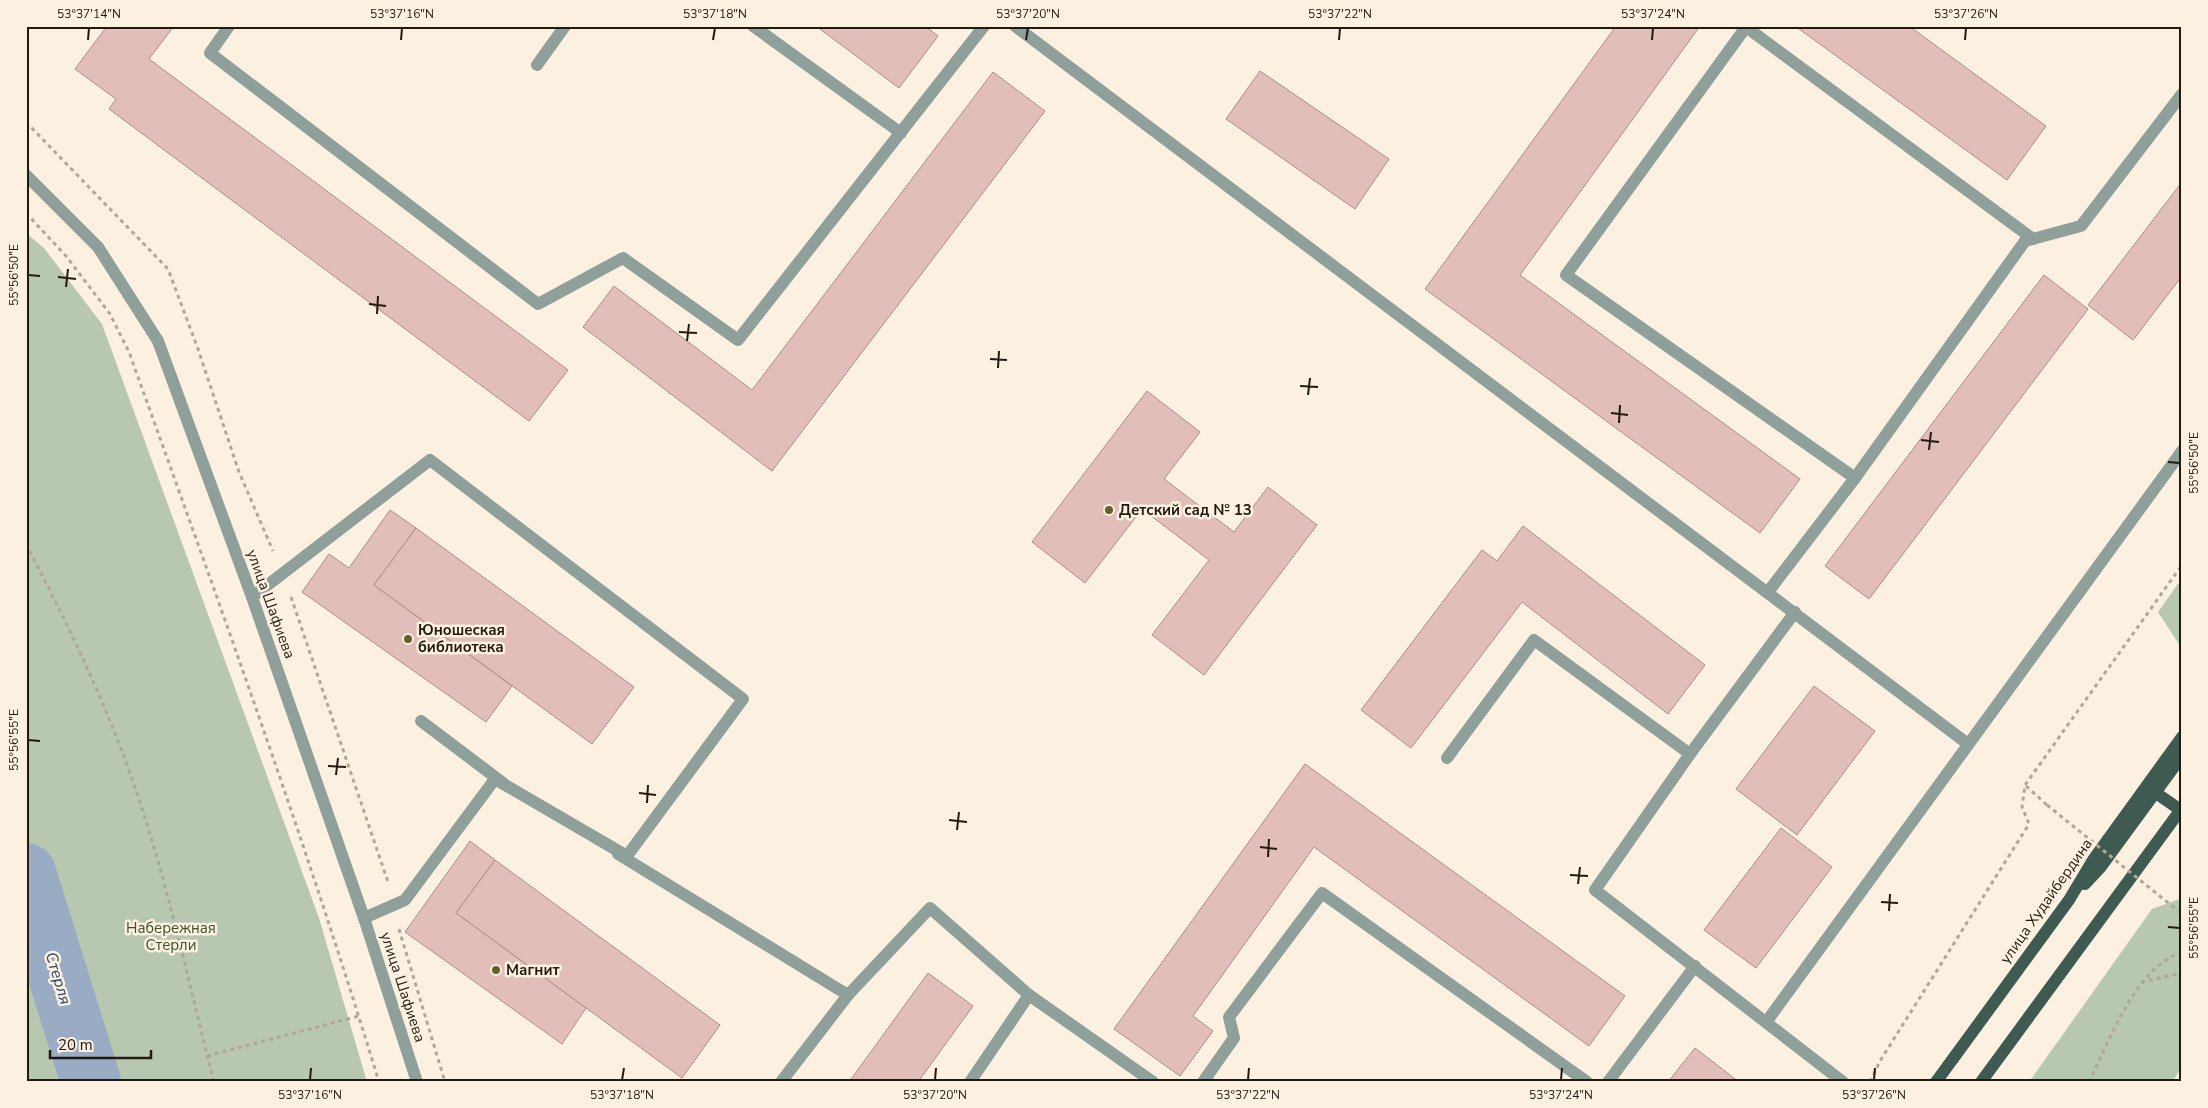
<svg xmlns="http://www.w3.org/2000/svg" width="2208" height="1108" font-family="'Nunito Sans',sans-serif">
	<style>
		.green { fill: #b7c7b0 }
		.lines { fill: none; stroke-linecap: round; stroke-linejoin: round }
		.river { stroke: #9aacc4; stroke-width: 60 }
		.building { fill: #e1beba; stroke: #af8d8a }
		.path { stroke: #b0a799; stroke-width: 3; stroke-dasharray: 4 4; stroke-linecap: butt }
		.minor { stroke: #8f9f9a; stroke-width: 12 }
		.major { stroke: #3f5a51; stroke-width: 12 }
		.path-bridge { stroke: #b0a799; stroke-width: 3; stroke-dasharray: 4 4; stroke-linecap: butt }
		.ticks { fill: none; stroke: #201a10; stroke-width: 2 }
		.poi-dot { fill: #62602d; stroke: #fcf1e1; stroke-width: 2 }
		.labels { text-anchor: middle; stroke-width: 5; stroke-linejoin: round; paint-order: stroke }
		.poi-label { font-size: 15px; font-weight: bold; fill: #201a10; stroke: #fcf1e1; text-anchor: start }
		.street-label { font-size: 15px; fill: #201a10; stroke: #fcf1e1 }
		.park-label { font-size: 15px; fill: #38522a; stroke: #fcf1e1 }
		.water-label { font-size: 16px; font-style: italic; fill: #2b466b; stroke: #fcf1e1 }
		.neatline { fill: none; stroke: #201a10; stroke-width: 2 }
		.ticks-label { font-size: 12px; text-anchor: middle; fill: #201a10 }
	</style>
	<rect width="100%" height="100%" fill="#fcf1e1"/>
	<g class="green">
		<polygon points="26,233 44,248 102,324 319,918 367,1082 26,1082"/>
		<polygon points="2182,578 2182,649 2158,612"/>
		<polygon points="2182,898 2182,1067 2172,1082 2029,1082 2152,909"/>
	</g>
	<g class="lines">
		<polyline class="river" points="26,873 91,1082"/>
	</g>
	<g class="building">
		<polygon points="107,26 174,26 149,59 568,370 529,421 109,109 116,99 75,69"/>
		<polygon points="816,26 925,26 938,36 899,88"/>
		<polygon points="1616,26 1700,26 1520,275 1800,479 1760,533 1425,289"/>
		<polygon points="1795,26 1909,26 2046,126 2007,180"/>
		<polygon points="1260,71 1389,159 1355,209 1226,119"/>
		<polygon points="993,72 1045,111 772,471 583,327 614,286 752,390"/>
		<polygon points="2182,182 2182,276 2133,340 2088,305"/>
		<polygon points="2044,275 2088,309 1869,599 1825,566"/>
		<polygon points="1147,391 1200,432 1164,479 1234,532 1268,487 1317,525 1204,675 1152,635 1209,560 1142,509 1085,583 1032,542"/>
		<polygon points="390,510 416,528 374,585 512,686 486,722 302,592 329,554 349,568"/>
		<polygon points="1523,526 1705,665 1668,714 1522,602 1411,748 1361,710 1482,550 1497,561"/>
		<polygon points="416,528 634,687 592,744 374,585"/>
		<polygon points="1814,686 1875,731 1797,835 1736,789"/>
		<polygon points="1305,764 1625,996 1589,1046 1314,847 1193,1016 1213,1031 1180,1076 1114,1029"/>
		<polygon points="1781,828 1832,867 1756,968 1704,930"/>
		<polygon points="470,841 495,860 456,913 586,1008 562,1044 405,932"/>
		<polygon points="495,860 720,1025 682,1078 456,913"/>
		<polygon points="928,973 973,1006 918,1082 849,1082"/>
		<polygon points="1695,1048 1739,1082 1668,1082"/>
	</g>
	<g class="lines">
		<g class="path">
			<polyline points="26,122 168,269 198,349 239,472 273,551"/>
			<path d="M26 213 66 256 110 314 129 352C216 594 304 836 379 1082"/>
			<path d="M26 544C64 617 100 690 128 768 165 869 187 977 214 1082"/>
			<polyline points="291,597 388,882"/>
			<polyline points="2026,786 2047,805"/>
			<polyline points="399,929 445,1082"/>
			<polyline points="2141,982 2182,973"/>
			<polyline points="207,1056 359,1016"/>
			<polyline points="1870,1082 1880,1061 2029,824 2022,807 2025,785 2182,565"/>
			<path d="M2089 1082C2110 1040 2135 968 2182 952"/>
		</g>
		<g class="minor">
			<polyline points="229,26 210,53 538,304 623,258 738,340 984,26"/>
			<polyline points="753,26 901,133"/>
			<polyline points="1015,26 1968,744"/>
			<polyline points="537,65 565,26"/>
			<polyline points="26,175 98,247 158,341 252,597 364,918 417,1082"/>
			<polyline points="1855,478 1566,275 1746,27 2033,239"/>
			<polyline points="1768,592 1855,478 2025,241 2081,226 2182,94"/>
			<polyline points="252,597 430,460 743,699 627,856 495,779 405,900 364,918"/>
			<polyline points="1795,612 1690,754 1595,890 1843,1082"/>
			<polyline points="421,721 503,783"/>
			<polyline points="1447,758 1534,640 1690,754"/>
			<polyline points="618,854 848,995"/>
			<polyline points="1767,1021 2182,451"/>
			<polyline points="781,1082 848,995 930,908 1029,995 1153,1082"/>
			<polyline points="970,1082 1029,995"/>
			<polyline points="1203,1082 1234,1038 1229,1017 1322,893 1587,1082"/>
			<polyline points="1608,1082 1695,966"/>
		</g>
		<g class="major">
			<polyline points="2156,793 2182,811"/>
			<polyline points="2085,884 2100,868 2182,756"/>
			<polyline points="1936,1082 2069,900 2093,860 2182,737"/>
			<polyline points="1981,1082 2182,808"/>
		</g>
		<polyline class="path-bridge" points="2047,805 2182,914"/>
	</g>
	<path class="ticks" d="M88 40 89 28M401 40 402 28M713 40 715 28M1026 40 1028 28M1339 40 1340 28M1652 40 1653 28M1965 40 1966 28M28 275 40 276M58 277 76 279M66 287 68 269M369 304 386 306M377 314 378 296M679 332 697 333M687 341 689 324M990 359 1007 360M998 368 999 351M1300 386 1318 387M1308 395 1310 378M1611 413 1628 415M1619 423 1620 405M1921 440 1939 442M1929 450 1931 432M2168 462 2180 463M28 740 40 741M328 766 346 767M336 775 338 758M639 793 656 795M647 803 648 785M949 820 967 822M957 830 959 812M1260 847 1277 849M1268 857 1269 839M1570 875 1588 876M1578 884 1580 867M1881 902 1898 903M1889 911 1890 894M2168 927 2180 928M310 1080 311 1068M622 1080 624 1068M935 1080 936 1068M1248 1080 1249 1068M1561 1080 1562 1068M1874 1080 1875 1068"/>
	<g class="poi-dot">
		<circle cx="1109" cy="510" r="5"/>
		<circle cx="408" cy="639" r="5"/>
		<circle cx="496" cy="970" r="5"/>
	</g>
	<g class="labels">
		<g class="poi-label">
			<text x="1119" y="515">Детский сад № 13</text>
			<text x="418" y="635">Юношеская<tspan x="418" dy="17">библиотека</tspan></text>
			<text x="506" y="975">Магнит</text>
		</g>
		<g class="street-label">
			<text transform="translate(271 604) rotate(70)" y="5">улица Шафиева</text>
			<text transform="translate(2046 901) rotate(-55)" y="5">улица Худайбердина</text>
			<text transform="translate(403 987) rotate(72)" y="5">улица Шафиева</text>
		</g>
		<g class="park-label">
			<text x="171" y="933">Набережная<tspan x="171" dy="17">Стерли</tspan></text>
		</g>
		<g class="water-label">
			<text transform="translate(59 978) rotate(73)" y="6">Стерля</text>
		</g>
	</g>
	<rect width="2208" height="1108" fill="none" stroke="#fcf1e1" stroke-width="55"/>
	<path d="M50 1050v8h101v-8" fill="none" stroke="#201a10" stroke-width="2.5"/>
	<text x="58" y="1050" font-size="15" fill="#201a10" stroke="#fcf1e1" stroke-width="4" paint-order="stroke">20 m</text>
	<rect x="28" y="28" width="2152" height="1052" class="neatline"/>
	<g class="ticks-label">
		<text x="89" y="18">53°37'14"N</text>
		<text x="402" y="18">53°37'16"N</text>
		<text x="715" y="18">53°37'18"N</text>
		<text x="1028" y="18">53°37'20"N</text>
		<text x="1340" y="18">53°37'22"N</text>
		<text x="1653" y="18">53°37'24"N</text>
		<text x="1966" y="18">53°37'26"N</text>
		<text transform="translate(14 275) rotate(-90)" y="4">55°56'50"E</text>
		<text transform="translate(2194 463) rotate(-90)" y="4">55°56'50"E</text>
		<text transform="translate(14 740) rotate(-90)" y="4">55°56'55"E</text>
		<text transform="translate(2194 928) rotate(-90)" y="4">55°56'55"E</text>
		<text x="310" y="1099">53°37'16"N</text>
		<text x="622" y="1099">53°37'18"N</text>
		<text x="935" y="1099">53°37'20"N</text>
		<text x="1248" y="1099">53°37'22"N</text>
		<text x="1561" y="1099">53°37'24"N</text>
		<text x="1874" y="1099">53°37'26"N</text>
	</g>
</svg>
